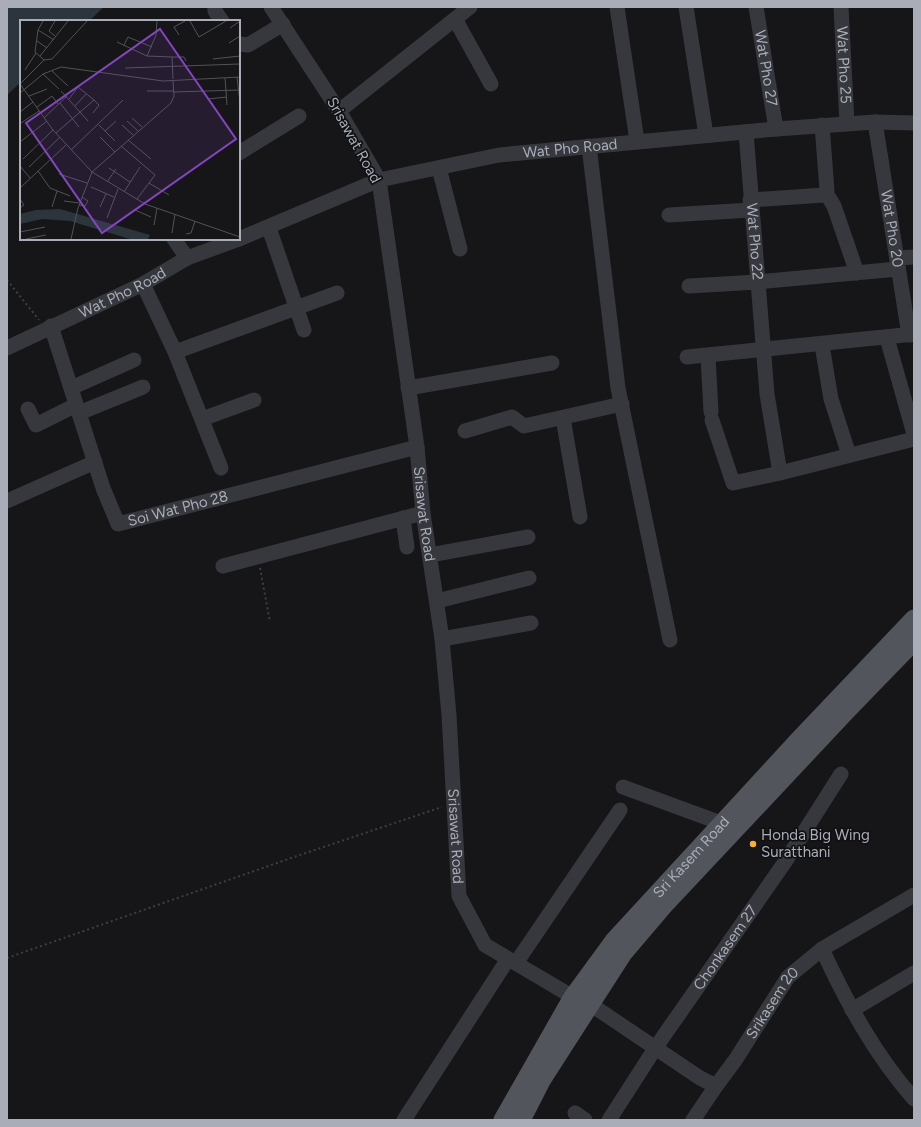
<svg xmlns="http://www.w3.org/2000/svg" width="921" height="1127" font-family="Figtree,sans-serif">
	<style>
		.water { fill: #2c353c }
		.lines { fill: none; stroke-linecap: round; stroke-linejoin: round }
		.path { stroke: #3d3f44; stroke-width: 2; stroke-dasharray: 2 3; stroke-linecap: butt }
		.minor { stroke: #37383d; stroke-width: 15 }
		.major { stroke: #53555c; stroke-width: 19 }
		.poi-dot { fill: #f2b134; stroke: #111113; stroke-width: 1.5 }
		.labels { text-anchor: middle; stroke-width: 3.5; stroke-linejoin: round; paint-order: stroke }
		.street-label { font-size: 15px; fill: #a8adb8; stroke: #111113 }
		.poi-label { font-size: 15px; fill: #a8adb8; stroke: #111113; text-anchor: start }
		.inset-road { fill: none; stroke: #505258; stroke-width: 1 }
		.view { fill: #8446be; fill-opacity: 0.15; stroke: #8446be; stroke-width: 2 }
		.inset-edge { fill: none; stroke: #a8adb8; stroke-width: 2 }
	</style>
	<rect width="100%" height="100%" fill="#161618"/>
	<polygon class="water" points="10,7 104,7 89,21 21,21 21,82 7,95 7,9"/>
	<g class="lines">
		<g class="path">
			<polyline points="7,280 39,320"/>
			<polyline points="260,568 270,622"/>
			<polyline points="7,958 294,857 442,807"/>
		</g>
		<g class="minor">
			<polyline points="215,7 215,11 222,21"/>
			<path id="s1" d="M271 7 339 111 379 180 417 447 423 513 442 639 449 715 459 896 485 945 573 997"/>
			<polyline points="617,7 637,141"/>
			<polyline points="686,7 706,135"/>
			<path id="s2" d="M756 7 776 129"/>
			<path id="s3" d="M841 7 847 123"/>
			<polyline points="455,19 491,84"/>
			<polyline points="239,44 248,45 283,24"/>
			<polyline points="339,111 470,7"/>
			<path id="s4" d="M875 122 909 335"/>
			<path id="s5" d="M746 132 767 394 780 473 914 439"/>
			<polyline points="589,146 618,388 670,640"/>
			<polyline points="239,153 299,116"/>
			<polyline points="439,168 460,249"/>
			<polyline points="826,193 834,206 857,273"/>
			<polyline points="750,200 824,195 827,190 822,125"/>
			<polyline points="669,215 751,210"/>
			<polyline points="269,228 304,330"/>
			<polyline points="174,239 187,258"/>
			<path id="s6" d="M239 239 379 180 499 155 776 129 875 122 914 123"/>
			<polyline points="897,258 914,257"/>
			<polyline points="143,284 175,352 221,468"/>
			<polyline points="689,286 757,282 898,269"/>
			<path id="s7" d="M51 326 103 488 118 524 417 447"/>
			<polyline points="887,338 914,434"/>
			<polyline points="822,345 831,399 849,455"/>
			<path id="s8" d="M7 348 143 284 187 258 239 239"/>
			<polyline points="175,352 337,293"/>
			<polyline points="708,356 711,412"/>
			<polyline points="687,357 914,334"/>
			<polyline points="71,388 134,360"/>
			<polyline points="408,388 552,363"/>
			<polyline points="28,409 36,425 76,405"/>
			<polyline points="79,413 143,387"/>
			<polyline points="563,418 580,517"/>
			<polyline points="202,419 254,400"/>
			<polyline points="712,420 733,483 780,473"/>
			<polyline points="465,431 512,417 524,426 622,404"/>
			<polyline points="7,501 95,462"/>
			<polyline points="403,518 407,547"/>
			<polyline points="430,555 528,537"/>
			<polyline points="223,566 423,513"/>
			<polyline points="437,601 529,578"/>
			<polyline points="442,639 531,623"/>
			<polyline points="623,787 721,823"/>
			<polyline points="822,949 914,895"/>
			<polyline points="516,963 620,810"/>
			<path id="s9" d="M590 1004 700 1078 716 1086 736 1059 788 977 822 949C847 1003 875 1055 914 1099"/>
			<polyline points="852,1010 914,973"/>
			<polyline points="575,1113 585,1120"/>
			<polyline points="404,1120 508,959"/>
			<path id="s10" d="M609 1120 656 1047 785 862 841 774"/>
			<polyline points="693,1120 716,1086"/>
		</g>
		<g class="major">
			<path id="s11" d="M503 1120 573 997 614 941 799 740 914 619"/>
			<polyline points="521,1120 542,1079 623,953 663,906 847,710 914,641"/>
		</g>
	</g>
	<circle class="poi-dot" cx="753" cy="844" r="4"/>
	<g class="labels">
		<g class="street-label">
			<text dy="5" stroke="none"><textPath href="#s3" startOffset="58">Wat Pho 25</textPath></text>
			<text dy="5" stroke="none"><textPath href="#s2" startOffset="62">Wat Pho 27</textPath></text>
			<text transform="translate(354 140) rotate(61)" y="5">Srisawat Road</text>
			<text dy="5" stroke="none"><textPath href="#s6" startOffset="346">Wat Pho Road</textPath></text>
			<text dy="5" stroke="none"><textPath href="#s4" startOffset="108">Wat Pho 20</textPath></text>
			<text dy="5" stroke="none"><textPath href="#s5" startOffset="110">Wat Pho 22</textPath></text>
			<text dy="5" stroke="none"><textPath href="#s8" startOffset="128">Wat Pho Road</textPath></text>
			<text dy="5" stroke="none"><textPath href="#s7" startOffset="271">Soi Wat Pho 28</textPath></text>
			<text dy="5" stroke="none"><textPath href="#s1" startOffset="541">Srisawat Road</textPath></text>
			<text dy="5" stroke="none"><textPath href="#s1" startOffset="865">Srisawat Road</textPath></text>
			<text dy="5" stroke="none"><textPath href="#s11" startOffset="325">Sri Kasem Road</textPath></text>
			<text dy="5" stroke="none"><textPath href="#s10" startOffset="208">Chonkasem 27</textPath></text>
			<text dy="5" stroke="none"><textPath href="#s9" startOffset="251">Srikasem 20</textPath></text>
		</g>
		<g class="poi-label">
			<text x="761" y="840">Honda Big Wing<tspan x="761" dy="17">Suratthani</tspan></text>
		</g>
	</g>
	<g transform="translate(20 20)">
		<rect width="220" height="220" fill="#161618"/>
		<path d="M40 189 130 215 128 219H110L50 201 22 199 0 204V194L16 190Z" fill="#2c353c"/>
		<path class="inset-road" d="M35 1 29 11 36 17M137 1 136 15 127 36 152 37 153 59M170 1 179 17 206 1M210 8 220 1M18 10 34 20M159 15 154 7 165 1M17 21 27 28M97 22 127 36M209 23 220 16M104 25 108 17 132 27M20 36 48 1M152 37H164L166 41M193 39 220 36M24 40 32 39 67 1M105 48 220 44M5 50 16 33M32 51 48 66M23 54 39 69M217 57 220 82M205 58 207 85M0 64 33 110 72 152 125 184 220 217M0 64 24 40 15 32 18 10 23 1M41 71 68 101M127 71H154M154 72 220 70M0 73 23 54 41 47 143 61 220 57M9 76 27 69M188 79 207 77M40 83 59 107M55 86 66 74M17 87 32 76 38 84M0 92 13 82M73 93 79 85 74 80M24 98 47 76M112 98 122 107M107 101 118 111M1 103 19 91M79 105 95 121M102 105 113 115M85 111 96 101M36 113 74 80 58 67 49 79M80 117 95 132M108 120 131 139M0 122 27 101M101 126 135 155 117 179M51 130 103 80M3 139 33 110M0 146 10 158M9 147 40 117M89 148 110 162M18 151 30 168 50 176M39 154 67 163M87 162 96 149M129 163 149 175M71 167 94 177M0 168 46 125M104 172 120 147M0 179 4 185 0 188M44 181 59 183M59 185 65 186 68 181 62 177M32 187 37 171M80 187 86 174M115 190 131 197M87 198 98 169M134 205 137 188M0 212 25 207M152 213 155 194M166 214 171 213 175 201M6 219 26 215M51 219 58 188 72 152 151 83 154 76 153 61"/>
		<path class="view" d="M140 9 216 119 82 213 6 103Z"/>
		<rect width="220" height="220" class="inset-edge"/>
	</g>
	<rect width="921" height="1127" fill="none" stroke="#a8adb8" stroke-width="16"/>
</svg>
